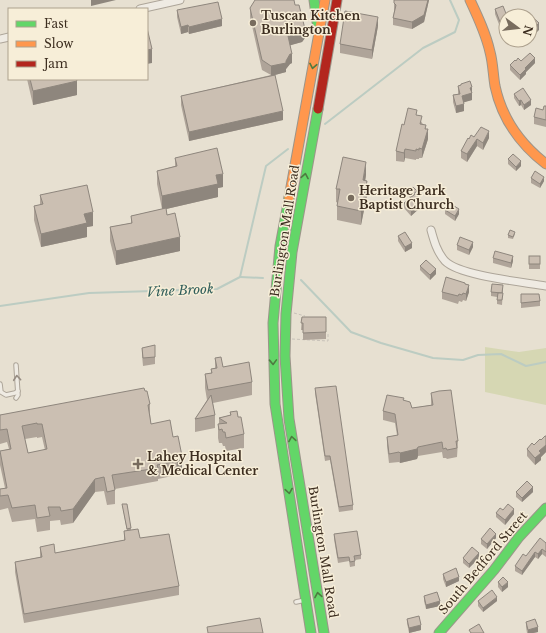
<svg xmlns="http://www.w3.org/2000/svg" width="546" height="633" font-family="'Libre Baskerville',serif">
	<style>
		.green { fill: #d6d7b3 }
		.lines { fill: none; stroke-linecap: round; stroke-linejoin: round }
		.stream { stroke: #bcccc2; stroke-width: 2 }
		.lane-casing { stroke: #ada599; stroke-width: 5.5 }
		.street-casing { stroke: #ada599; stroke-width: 9 }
		.fast-casing { stroke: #9c958a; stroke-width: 11 }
		.slow-casing { stroke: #9c958a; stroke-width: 11 }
		.jam-casing { stroke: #9c958a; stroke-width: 11 }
		.path { stroke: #c8c2b9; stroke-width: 1; stroke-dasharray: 3 2; stroke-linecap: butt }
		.lane { stroke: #efebe3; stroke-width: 3.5 }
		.street { stroke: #efebe3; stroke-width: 7 }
		.fast { stroke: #63d668; stroke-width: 9 }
		.slow { stroke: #ff974d; stroke-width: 9 }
		.jam { stroke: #b3261e; stroke-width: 9 }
		.wall { fill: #afa499; fill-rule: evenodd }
		.shaded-wall { fill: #8e867d }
		.building { fill: #cbbfb2; stroke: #8e867d; fill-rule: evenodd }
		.oneway { stroke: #4e7a40 }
		.oneway2 { stroke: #968c82 }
		.poi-dot { fill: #786c5e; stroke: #f7eed8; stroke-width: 1.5 }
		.labels { text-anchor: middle; stroke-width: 3; stroke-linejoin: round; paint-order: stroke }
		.poi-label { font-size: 12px; font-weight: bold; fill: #3d2e20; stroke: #f7eed8; text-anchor: start }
		.street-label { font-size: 12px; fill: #3d2e20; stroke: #f7eed8 }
		.water-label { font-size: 13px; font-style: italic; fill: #2f5d5a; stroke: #f7eed8 }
	</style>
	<rect width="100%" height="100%" fill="#e7e0d1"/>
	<polygon class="green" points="485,347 519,352 546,348 546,405 485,392"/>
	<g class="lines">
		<g class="stream">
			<polyline points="325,124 423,48 455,32 459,20 450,0"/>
			<polyline points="240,277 263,278"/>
			<polyline points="301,280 351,332 381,343 433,358 463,360 478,355 501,354 526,366 546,362"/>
			<polyline points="0,306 89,293 217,289 240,277 266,166 288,149"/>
		</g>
		<g class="lane-casing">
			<g id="lane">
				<polyline points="0,384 1,392 6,395 15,393 18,391"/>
				<polyline points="16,398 18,395 16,365"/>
				<polyline points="296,602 305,600"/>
			</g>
		</g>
		<g class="street-casing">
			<g id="street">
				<polyline points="140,9 180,0"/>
				<polyline points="0,39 9,37"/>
				<path d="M431 230C434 241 437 252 445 261 460 276 523 282 546 286"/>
			</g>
		</g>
		<g class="fast-casing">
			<g id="fast">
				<polyline points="314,0 317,22"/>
				<polyline points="318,109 292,252 286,314 285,356 289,419 324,633"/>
				<polyline points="289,198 280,246 273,323 275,404 311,633"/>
				<polyline points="439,633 494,570 519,537 546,508"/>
			</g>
		</g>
		<g class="slow-casing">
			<g id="slow">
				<path d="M470 0C478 17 486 34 490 52 493 63 493 74 495 86 502 119 520 144 546 164"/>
				<polyline points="289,198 325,0"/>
			</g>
		</g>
		<g class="jam-casing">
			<polyline id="jam" points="318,109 337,0"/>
		</g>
		<g class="path">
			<polyline points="294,313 305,316"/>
			<polyline points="292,339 328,341 328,333"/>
		</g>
		<use href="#lane" class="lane"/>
		<use href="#street" class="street"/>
		<use href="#fast" class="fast"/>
		<use href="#slow" class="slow"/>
		<use href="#jam" class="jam"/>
	</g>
	<g class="wall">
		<polygon points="429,0 424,22 412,29 393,25 393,18 394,11 394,3"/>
		<polygon points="295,5 305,38 302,42 290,45 292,63 290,64 286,69 286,72 275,75 283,120 189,141 181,105 181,96 271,75 262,70 250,17 250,8"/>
		<polygon points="495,9 506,16 506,25 500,27 495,14"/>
		<polygon points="177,10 222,26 189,34 188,32 181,34 177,17"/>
		<polygon points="378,26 372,59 340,53 340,44"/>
		<polygon points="516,61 535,63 526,72 526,74 520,80 510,70 510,65"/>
		<polygon points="27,79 76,79 77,95 33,105"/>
		<polygon points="461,84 472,94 472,100 463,102 464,111 456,113 453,102 453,95 458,94 458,86 461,85"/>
		<polygon points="514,94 531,105 524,110 521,105 519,106 514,98"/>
		<polygon points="546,106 546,127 534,124 534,117 543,110"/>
		<polygon points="417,115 426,129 428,139 422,158 419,158 419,159 416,159 416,160 405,158 404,162 396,161 396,151 404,125"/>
		<polygon points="474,137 489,138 483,150 477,146 467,162 461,158 461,151 469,139"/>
		<polygon points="175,158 223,187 218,188 218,197 166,209 167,215 180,251 116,265 110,241 110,227 131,223 131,216 162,209 157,184 157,171 175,166"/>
		<polygon points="508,159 521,166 516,171 508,164"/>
		<polygon points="366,175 365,181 367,195 361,225 337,220 337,206 338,203 336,202 336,189"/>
		<polygon points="531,178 544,181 540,188 531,183"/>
		<polygon points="407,192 417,194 415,195 422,206 411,216 404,208 404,203 410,198 407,194"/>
		<polygon points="40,195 93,226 87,227 87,237 41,247 34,220 34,206 40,205"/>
		<polygon points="445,210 459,214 455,221 445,214"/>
		<polygon points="515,234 513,239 508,238 508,235"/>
		<polygon points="398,236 412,248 405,252 398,241"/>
		<polygon points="457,245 473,247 469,255 457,250"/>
		<rect x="529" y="256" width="11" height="13"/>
		<polygon points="493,258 513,261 511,268 493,263"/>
		<polygon points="420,266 436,274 430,280 420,270"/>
		<polygon points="465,284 469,292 466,301 463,300 462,302 459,301 458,304 442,299 442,292"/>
		<polygon points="503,290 502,305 497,304 497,297 491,296 491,292"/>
		<polygon points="521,294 540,301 540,306 521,308"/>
		<polygon points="302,317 326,317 326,339 303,340 303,330 301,330"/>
		<polygon points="142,348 155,357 155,364 143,366 142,355"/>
		<polygon points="215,358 223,367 252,382 252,395 213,403 215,415 215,428 195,432 195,419 207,400 205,388 205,374 211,373 211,369 215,368"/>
		<polygon points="315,388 353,505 353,510 339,512 330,460 325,461 315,393"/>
		<path d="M145 391 150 404V414L151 424 173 437 182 469 177 475 158 479V481L115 489V504L107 505 104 491 95 492 73 523 61 525 60 520 50 521V530L37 532 35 519 12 522 8 508 0 510V489L5 488 0 465V451L9 449 7 442 0 444V415ZM37 437V438L42 437 45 450 28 453 25 439Z"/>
		<polygon points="431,393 458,441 457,457 447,459 446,458 443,458 442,452 418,456 417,459 400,463 399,462 389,463 387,446 387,437 397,435 395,423 383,420 383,411 404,400 412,408 431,405"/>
		<polygon points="230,412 238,417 244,434 244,448 226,451 225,446 223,446 222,443 219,443 218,438 218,424 219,424 219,418 230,415"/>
		<polygon points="546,436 546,452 541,457 541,460 535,465 527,456 527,449 534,445"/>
		<polygon points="516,492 533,492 522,502 516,497"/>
		<polygon points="122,504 131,528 131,530 140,538 179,586 179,595 24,623 15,572 15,562 40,557 40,547 55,553 124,540 124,531 127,531"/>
		<polygon points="503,510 514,514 505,525 496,517 496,513"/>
		<polygon points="334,534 361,555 361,559 355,560 355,566 350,567 349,561 338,563 334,539"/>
		<polygon points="496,538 487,549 481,544 481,539"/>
		<polygon points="546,543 546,557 542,554 538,559 535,557 522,575 515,571 515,566 526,556"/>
		<polygon points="463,558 479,558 469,568 463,563"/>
		<polygon points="443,574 459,581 446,587 443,579"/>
		<polygon points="498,582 508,587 502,592 498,587"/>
		<polygon points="424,596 440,606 426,609 424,601"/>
		<polygon points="478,601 497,601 483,612 478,606"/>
		<polygon points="407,619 421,630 409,633 407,623"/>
		<polygon points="526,622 538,632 533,633 527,633 526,627"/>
	</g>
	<g class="shaded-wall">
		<polygon points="91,0 116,0 91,6"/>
		<polygon points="428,0 429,0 424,22 412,29 412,22"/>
		<polygon points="378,17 378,26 372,59 372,50"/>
		<polygon points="222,19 222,26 189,34 189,27"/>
		<polygon points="506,20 506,25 500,27 500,22"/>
		<polygon points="539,23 539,30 530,39 530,32"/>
		<polygon points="188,25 188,32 181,34 181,27"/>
		<polygon points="305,29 305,38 302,42 288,46 288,36"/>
		<polygon points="152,49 152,63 147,64 147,50"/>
		<polygon points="290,54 292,54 292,63 290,64 286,69 286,72 271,76 271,66 286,61"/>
		<polygon points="535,58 535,63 526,72 526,74 520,80 520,75 525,68"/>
		<polygon points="77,81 77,95 33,105 33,91"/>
		<polygon points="472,87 472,100 462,103 462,96 470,88"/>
		<polygon points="521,100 521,105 519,106 519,101"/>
		<polygon points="531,100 531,105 524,110 524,105"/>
		<polygon points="464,104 464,111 456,113 456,106"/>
		<polygon points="283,111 283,120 189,141 189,132"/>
		<polygon points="428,129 428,139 422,158 422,149"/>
		<polygon points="489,131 489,138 483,150 483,143"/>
		<polygon points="477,139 477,146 467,162 467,154"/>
		<polygon points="405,149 405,158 404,162 404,153"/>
		<polygon points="521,161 521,166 516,171 516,167"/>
		<polygon points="366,162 366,175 363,194 363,180"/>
		<polygon points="223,174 223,187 218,188 218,197 162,210 162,196 216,175"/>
		<polygon points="544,177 544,181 540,188 540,184"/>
		<polygon points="367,181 367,195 361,225 361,211"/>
		<polygon points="422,202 422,206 411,216 411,211"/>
		<polygon points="459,209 459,214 455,221 455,216"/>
		<polygon points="93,212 93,226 87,227 87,237 41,247 41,234 84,214"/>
		<polygon points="180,237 180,251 116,265 116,251"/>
		<polygon points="473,242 473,247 469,255 469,250"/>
		<polygon points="412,243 412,248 405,252 405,247"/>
		<polygon points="513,256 513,261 511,268 511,263"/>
		<polygon points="436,269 436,274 430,280 430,275"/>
		<polygon points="469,285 469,292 466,301 466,294"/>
		<polygon points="546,445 546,452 541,457 541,460 535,465 535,458 539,451"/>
		<polygon points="418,447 418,456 417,459 400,463 400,453"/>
		<polygon points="182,456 182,469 177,475 177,461"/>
		<polygon points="95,479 95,492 73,523 73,509"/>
		<polygon points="533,487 533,492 522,502 522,498"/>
		<polygon points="514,509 514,514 505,525 505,520"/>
		<polygon points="496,534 496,538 487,549 487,544"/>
		<polygon points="542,549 542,554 538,559 538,554"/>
		<polygon points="535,552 535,557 522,575 522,571"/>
		<polygon points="479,553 479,558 469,568 469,564"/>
		<polygon points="459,577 459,581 446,587 446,582"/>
		<polygon points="508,582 508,587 502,592 502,587"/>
		<polygon points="497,597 497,601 483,612 483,608"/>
		<polygon points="440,601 440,606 426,609 426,605"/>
		<polygon points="421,625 421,630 409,633 409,628"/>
		<polygon points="538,627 538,632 533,633 528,633 528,630"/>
	</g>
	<g class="building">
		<polygon points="255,0 294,0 295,5 299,5 305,29 302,33 288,36 292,54 290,54 286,61 286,63 271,66 262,60 250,8"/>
		<polygon points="394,0 428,0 424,15 412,22 393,18 396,5 394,3"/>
		<polygon points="218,2 222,19 189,27 188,25 181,27 177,10"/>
		<polygon points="503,6 507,16 506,16 506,20 500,22 495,9"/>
		<polygon points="345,11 378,17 372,50 340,44"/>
		<polygon points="527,12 539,23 530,32 530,16 524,16"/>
		<polygon points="147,28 152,49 147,50"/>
		<polygon points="530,53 535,58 525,68 526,69 520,75 510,65 515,60 516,61 518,58 521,61"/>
		<polygon points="275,75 283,111 189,132 181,96"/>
		<polygon points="30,79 76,79 77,81 33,91"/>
		<polygon points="470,81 472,87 470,88 472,93 462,96 464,104 456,106 453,95 460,94 458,86 461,85 461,84"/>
		<polygon points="523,88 531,100 524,105 521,100 519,101 514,94"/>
		<polygon points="544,106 546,106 546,120 534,117 536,108 543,110"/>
		<polygon points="408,108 417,110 416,115 422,116 420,124 426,125 425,129 428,129 422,149 419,148 419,150 416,149 416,151 405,149 404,153 396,151 402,124 404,125"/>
		<polygon points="481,127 489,131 483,143 477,139 467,154 461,151 468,138 469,139 471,135 474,137"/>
		<polygon points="217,148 223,174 216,175 218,184 162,196 157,171 177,166 175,158"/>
		<polygon points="513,154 521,161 516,167 508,159"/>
		<polygon points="343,157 366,162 363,180 367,181 361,211 337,206 340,189 336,189"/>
		<polygon points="535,171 544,177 540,184 531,178"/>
		<polygon points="87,185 93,212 84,214 87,223 41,234 34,206 43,204 40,195"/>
		<polygon points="413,187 417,191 411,196 407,192"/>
		<polygon points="415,194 422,202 411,211 404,203"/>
		<polygon points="449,203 459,209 455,216 445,210"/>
		<polygon points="166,208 167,215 175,213 180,237 116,251 110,227 132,223 131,216"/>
		<polygon points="510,230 515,232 513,237 508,235"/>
		<polygon points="405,232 412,243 405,247 398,236"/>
		<polygon points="460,237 473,242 469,250 457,245"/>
		<polygon points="495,251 513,256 511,263 493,258"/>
		<rect x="529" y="256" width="11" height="8"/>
		<polygon points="426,260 436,269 430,275 420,266"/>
		<polygon points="446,277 465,283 465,284 469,285 466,294 463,293 462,295 459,294 458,296 442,292"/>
		<polygon points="492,284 503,285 502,293 491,292"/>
		<polygon points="498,293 503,293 502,300 497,300"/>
		<polygon points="521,294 539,294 540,301 521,303"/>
		<polygon points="302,317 326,317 326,332 303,333 303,323 301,323"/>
		<polygon points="155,345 155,357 143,358 142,348"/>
		<polygon points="221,357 223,367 249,362 252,382 208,390 205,374 212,373 211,369 217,368 215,358"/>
		<polygon points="336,386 353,505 339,507 330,456 325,456 315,388"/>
		<path d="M144 388 145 391H147L150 404 148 405 151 424 170 420 173 437 178 436 182 456 177 461 157 465 158 468 112 475 115 490 107 492 104 477 95 479 73 509 61 511 60 507H48L50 516 37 518 35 505 12 508 8 495 0 496V489L7 488 0 451 11 449 7 429 0 430V415ZM37 423V424H42L47 449 28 453 22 426Z"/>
		<polygon points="451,390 458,441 456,441 457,448 447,450 446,448 443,449 442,442 418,447 417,449 400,453 399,452 389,454 387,437 398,435 395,414 383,411 387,395 404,398 403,400 410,402 412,408 433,405 431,393 439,391"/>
		<polygon points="211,395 215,415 195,419"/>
		<polygon points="237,411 238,417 241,417 244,434 226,438 225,432 223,432 222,429 219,430 218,424 227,423 219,418 231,415 230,412"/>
		<polygon points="545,436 546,436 546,445 539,451 541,453 535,458 527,449 532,443 534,445 540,439 541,440"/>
		<polygon points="527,481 533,487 522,498 516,492"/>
		<polygon points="122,504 127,504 131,528 127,529"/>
		<polygon points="508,504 514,509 505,520 496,513 500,508 503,510"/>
		<polygon points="490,528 496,534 487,544 481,539"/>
		<polygon points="138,529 140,538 169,534 179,586 24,614 15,562 42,557 40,547 54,544 55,553 125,540 124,531"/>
		<polygon points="357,531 361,555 354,556 355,561 350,562 349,557 338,558 334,534"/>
		<polygon points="540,538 546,543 546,552 542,549 538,554 535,552 522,571 515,566 523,554 526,556"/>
		<polygon points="472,547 479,553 469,564 463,558"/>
		<polygon points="456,568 459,577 446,582 443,574"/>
		<polygon points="503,577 508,582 502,587 498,582"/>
		<polygon points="492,590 497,597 483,608 478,601"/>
		<polygon points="437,592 440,601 426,605 424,596"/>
		<polygon points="419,616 421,625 409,628 407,619"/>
		<polygon points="260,618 263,633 208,633 207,627"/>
		<polygon points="535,619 538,627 528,630 526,622"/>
		<polygon points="479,624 484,633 471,633 469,630"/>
	</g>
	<defs><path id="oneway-chevron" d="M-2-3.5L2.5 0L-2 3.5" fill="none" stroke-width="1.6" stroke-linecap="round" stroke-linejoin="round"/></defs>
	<g class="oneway">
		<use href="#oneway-chevron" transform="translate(313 66) rotate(101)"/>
		<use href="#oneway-chevron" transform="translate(305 176) rotate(-80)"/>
		<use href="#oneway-chevron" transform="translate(273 362) rotate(88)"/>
		<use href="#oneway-chevron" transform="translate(292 439) rotate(-99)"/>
		<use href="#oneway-chevron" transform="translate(289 491) rotate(81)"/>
		<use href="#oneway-chevron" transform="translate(318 595) rotate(-100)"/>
	</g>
	<use class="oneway2" href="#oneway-chevron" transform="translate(17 378) rotate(-95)"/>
	<g class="poi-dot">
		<circle cx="253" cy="23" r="4"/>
		<circle cx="351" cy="198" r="4"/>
		<path d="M136 458h4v4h4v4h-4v4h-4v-4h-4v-4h4z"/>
	</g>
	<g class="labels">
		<g class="poi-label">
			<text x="261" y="20">Tuscan Kitchen<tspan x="261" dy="14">Burlington</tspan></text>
			<text x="359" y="195">Heritage Park<tspan x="359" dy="14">Baptist Church</tspan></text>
			<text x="147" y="461">Lahey Hospital<tspan x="147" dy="14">&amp; Medical Center</tspan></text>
		</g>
		<g class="street-label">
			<text transform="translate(285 231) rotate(-81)" y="4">Burlington Mall Road</text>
			<text transform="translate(323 552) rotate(81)" y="4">Burlington Mall Road</text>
			<text transform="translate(483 563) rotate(-50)" y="4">South Bedford Street</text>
		</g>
		<g class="water-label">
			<text transform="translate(180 290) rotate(-3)" y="5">Vine Brook</text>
		</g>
	</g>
	<rect x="8" y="8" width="140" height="72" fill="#f7eed8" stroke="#ada18e"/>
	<rect x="16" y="21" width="20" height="6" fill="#63d668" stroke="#ada18e"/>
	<text x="44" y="28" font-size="12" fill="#3d2e20">Fast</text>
	<rect x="16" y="41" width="20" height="6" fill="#ff974d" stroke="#ada18e"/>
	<text x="44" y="48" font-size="12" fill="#3d2e20">Slow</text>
	<rect x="16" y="61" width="20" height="6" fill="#b3261e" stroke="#ada18e"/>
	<text x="44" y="68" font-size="12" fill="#3d2e20">Jam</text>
	<g transform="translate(518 28) rotate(105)"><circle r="19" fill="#f7eed8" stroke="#ada18e"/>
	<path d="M0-3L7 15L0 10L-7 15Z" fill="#786c5e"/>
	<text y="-6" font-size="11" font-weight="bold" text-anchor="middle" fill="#3d2e20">N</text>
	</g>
</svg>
